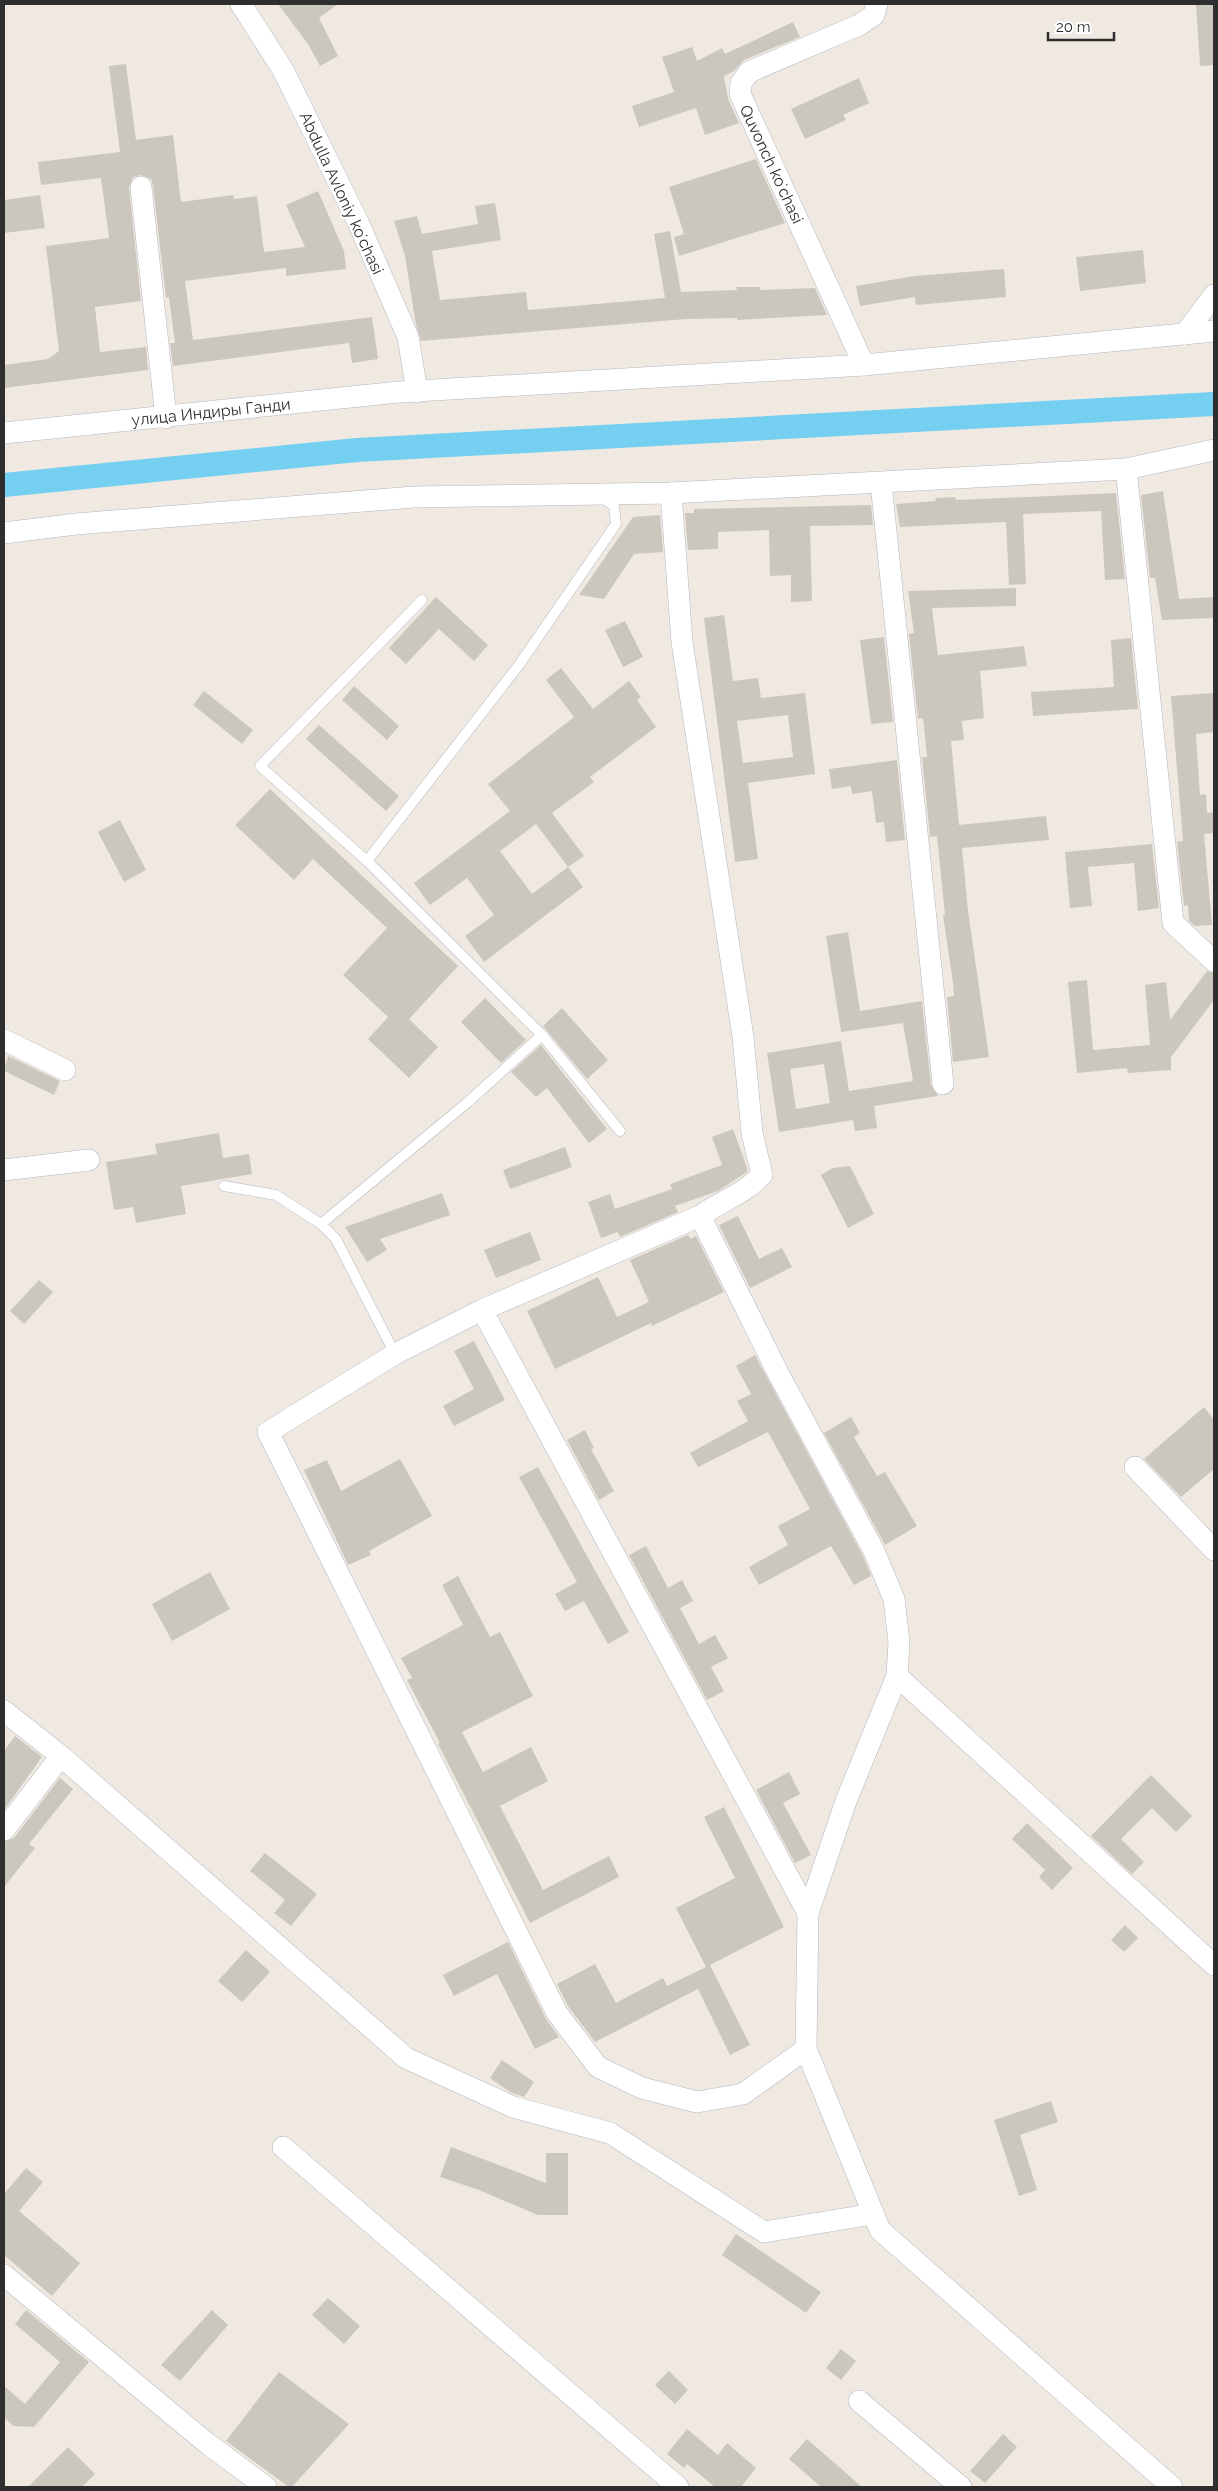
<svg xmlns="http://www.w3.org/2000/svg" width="1218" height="2491" font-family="Raleway,sans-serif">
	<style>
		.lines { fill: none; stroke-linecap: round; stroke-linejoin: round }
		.canal { stroke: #75cff0; stroke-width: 24 }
		.building { fill: #cbc7bf; fill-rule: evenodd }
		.lane-casing { stroke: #b4b7c1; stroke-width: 11 }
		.street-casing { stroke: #b4b7c1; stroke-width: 22 }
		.lane { stroke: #fff; stroke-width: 10 }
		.street { stroke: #fff; stroke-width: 21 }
		.labels { text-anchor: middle; stroke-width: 4; stroke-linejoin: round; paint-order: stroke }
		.street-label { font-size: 16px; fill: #2e2e2e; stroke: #fff }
	</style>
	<rect width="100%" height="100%" fill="#efe9e1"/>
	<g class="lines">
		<polyline class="canal" points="4,485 357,450 1214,404"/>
	</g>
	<g class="building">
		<polygon points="278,4 338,4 319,18 338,56 320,66 308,44"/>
		<polygon points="1196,4 1214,4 1214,65 1200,66"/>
		<polygon points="793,22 800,37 744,60 734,71 724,76 728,99 739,123 705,135 696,108 639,127 632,106 674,92 662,57 692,47 697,61 722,48 725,54"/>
		<polygon points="126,64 136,140 173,135 181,202 233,195 234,199 257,196 264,252 305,247 286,205 318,191 344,251 346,269 286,276 286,268 185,281 193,340 372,317 378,359 352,363 349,343 173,366 170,343 175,343 169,297 166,298 153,186 151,179 140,175 133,177 129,188 141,301 95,307 100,352 146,347 148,370 4,388 4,365 48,359 59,351 46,246 109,238 101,178 41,185 38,162 120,152 109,66"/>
		<polygon points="859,78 869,103 843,115 846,120 805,139 791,109"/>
		<polygon points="756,159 785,223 679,256 674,237 684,234 669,187"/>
		<polygon points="40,195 45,228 4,233 4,200"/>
		<polygon points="495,203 501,240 432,251 440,300 526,292 528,310 665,298 654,234 670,231 681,292 737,290 736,287 760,287 760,290 815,288 827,315 737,320 737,318 686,319 421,341 416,325 405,256 394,221 417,216 422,234 478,224 475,206"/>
		<polygon points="1143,250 1146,283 1080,291 1076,257"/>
		<polygon points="1004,269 1006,297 916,305 915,297 860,306 856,286 914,276"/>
		<polygon points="1163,491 1179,599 1214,597 1214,618 1162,620 1155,578 1150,578 1141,495"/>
		<polygon points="1116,493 1125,579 1105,580 1101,511 1023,514 1026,584 1009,585 1006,522 900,527 896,504 936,501 935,498 955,497 956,500"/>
		<polygon points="871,505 873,525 810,526 812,601 791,602 791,575 770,576 769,530 718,532 718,549 688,550 685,513 694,513 694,509"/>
		<polygon points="660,515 663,552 634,554 604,599 579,595 633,517"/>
		<polygon points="1016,588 1016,606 932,608 938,655 1024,646 1027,666 980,671 984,718 962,721 964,740 951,741 959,825 1046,816 1049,840 962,848 968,911 989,1057 953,1062 947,997 954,996 953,983 943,915 945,915 937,836 930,837 922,757 927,757 923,718 918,719 909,634 914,633 908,591"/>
		<polygon points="436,597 488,645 474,661 439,629 406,664 389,648"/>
		<path d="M724 615 733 681 758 678 761 698 805 693 815 774 748 783 758 859 735 862 704 618ZM788 715 793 757 743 763 737 721Z"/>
		<polygon points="625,621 643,657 623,667 605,630"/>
		<polygon points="884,637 893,722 871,724 860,640"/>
		<polygon points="1131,638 1138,709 1033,716 1031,692 1114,687 1111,640"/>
		<path d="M561 668 593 709 629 681 641 697 637 700 656 727 590 777 594 782 552 813 584 856 568 867 583 887 484 962 465 936 494 915 467 878 430 905 414 883 510 811 488 784 574 717 546 680ZM536 824 568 867 532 894 500 851Z"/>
		<polygon points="354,686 399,726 387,740 342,700"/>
		<polygon points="204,691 253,730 242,744 193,705"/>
		<polygon points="1214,693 1214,732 1196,734 1200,795 1206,794 1207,813 1214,812 1214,833 1204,834 1212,925 1195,926 1189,921 1188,905 1184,906 1177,842 1183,841 1171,696"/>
		<polygon points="319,725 399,796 386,811 306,739"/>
		<polygon points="897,760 905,840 886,842 884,822 876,823 872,791 852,794 851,786 832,789 829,769"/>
		<polygon points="270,789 458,966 409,1019 438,1047 409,1078 368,1039 388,1017 343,975 387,928 313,859 294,880 235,825"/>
		<polygon points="120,820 146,870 124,882 98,832"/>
		<polygon points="1152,844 1159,908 1138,911 1134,863 1088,867 1092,906 1070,908 1065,852"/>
		<path d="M848 932 860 1011 922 1001 931 1085 938 1096 874 1106 877 1128 855 1131 853 1120 779 1132 767 1053 841 1041 849 1091 913 1081 903 1023 841 1032 826 936ZM824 1064 830 1103 796 1109 790 1069Z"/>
		<polygon points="1207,971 1214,973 1214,1000 1171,1057 1171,1070 1128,1073 1127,1068 1077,1073 1068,982 1087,980 1093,1050 1150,1045 1145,985 1166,982 1170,1020"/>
		<polygon points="485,998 526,1040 501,1063 461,1022"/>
		<polygon points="562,1008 608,1060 587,1079 543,1026"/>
		<polygon points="541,1045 607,1129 589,1143 547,1088 536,1097 511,1072"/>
		<polygon points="8,1056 60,1081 54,1095 4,1071"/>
		<polygon points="733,1129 747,1168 747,1172 718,1191 675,1206 678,1212 620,1237 618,1232 601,1238 588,1202 610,1194 615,1209 672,1189 670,1184 722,1165 712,1137"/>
		<polygon points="219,1133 223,1158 249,1154 252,1174 181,1186 186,1214 136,1223 133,1207 114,1210 106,1162 157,1154 155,1144"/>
		<polygon points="565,1147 572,1167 510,1189 503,1170"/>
		<polygon points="850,1166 874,1214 848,1228 821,1175 833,1168"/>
		<polygon points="442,1193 450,1215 380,1239 387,1250 367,1262 345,1227"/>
		<polygon points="738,1216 759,1259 782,1248 792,1267 750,1288 719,1225"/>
		<polygon points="530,1232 541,1260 496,1278 484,1250"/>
		<polygon points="688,1235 691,1239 696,1236 724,1292 652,1326 651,1323 555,1369 527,1311 598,1277 617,1317 649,1302 630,1260"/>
		<polygon points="39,1280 53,1292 24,1324 10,1311"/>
		<polygon points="474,1341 505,1400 454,1426 443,1406 474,1389 454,1351"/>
		<polygon points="755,1355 863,1556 871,1576 854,1585 831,1546 759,1585 749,1567 788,1545 778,1526 810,1509 768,1432 698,1467 690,1453 748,1421 737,1401 751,1394 736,1366"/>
		<polygon points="1204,1407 1214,1420 1214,1469 1181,1497 1144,1459"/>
		<polygon points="851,1417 860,1433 854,1437 877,1476 885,1472 917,1526 885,1545 824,1433"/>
		<polygon points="585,1430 594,1448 591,1449 614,1491 599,1500 567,1440"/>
		<polygon points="400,1459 432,1516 369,1551 371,1555 348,1565 304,1470 327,1460 341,1491"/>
		<polygon points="538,1467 629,1632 608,1644 584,1601 565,1611 555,1594 577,1582 519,1477"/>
		<polygon points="646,1546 668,1588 682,1580 693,1601 680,1608 699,1644 715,1635 728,1658 711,1667 724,1691 707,1700 629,1555"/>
		<polygon points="210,1572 230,1609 172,1641 152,1604"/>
		<polygon points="458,1576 490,1637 500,1632 533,1696 462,1732 483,1772 531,1747 548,1781 500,1806 543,1890 609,1856 619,1877 530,1923 438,1744 440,1743 407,1680 412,1678 401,1658 463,1625 442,1585"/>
		<polygon points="15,1736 42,1757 4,1810 4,1751"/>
		<polygon points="789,1772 800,1794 783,1803 811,1855 795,1863 756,1790"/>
		<polygon points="1151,1775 1192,1816 1176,1832 1152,1808 1121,1839 1144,1862 1132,1874 1091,1836"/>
		<polygon points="60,1778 73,1789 29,1844 35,1848 4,1887 4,1842 14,1838"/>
		<polygon points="724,1807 784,1927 708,1966 710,1965 750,2045 730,2055 698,1989 595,2042 568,2006 557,1984 595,1964 616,2003 663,1978 667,1986 706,1967 676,1908 735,1878 704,1817"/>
		<polygon points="1027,1823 1073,1868 1052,1890 1039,1877 1045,1870 1012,1839"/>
		<polygon points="265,1853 317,1894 291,1926 274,1913 285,1900 250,1871"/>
		<polygon points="1125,1925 1138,1938 1124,1952 1111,1940"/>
		<polygon points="508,1942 546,2019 559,2037 535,2049 497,1974 454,1996 443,1975"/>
		<polygon points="246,1950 270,1972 242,2002 218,1981"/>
		<polygon points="502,2060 534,2082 524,2097 510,2092 490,2078"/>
		<polygon points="1051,2101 1058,2122 1020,2135 1037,2190 1019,2196 994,2120"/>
		<polygon points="451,2147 546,2183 546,2153 568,2153 568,2215 538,2215 479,2190 440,2177"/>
		<polygon points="26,2168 43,2182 19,2211 80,2263 52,2296 4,2255 4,2194"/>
		<polygon points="736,2234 821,2292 806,2313 722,2255"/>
		<polygon points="328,2298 360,2326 344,2344 312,2315"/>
		<polygon points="26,2310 89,2362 34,2427 13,2426 4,2417 4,2386 25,2404 60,2362 15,2324"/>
		<polygon points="212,2310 228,2325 180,2381 161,2365"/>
		<polygon points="841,2349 856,2361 841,2380 826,2368"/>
		<polygon points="669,2371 688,2390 675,2404 655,2385"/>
		<polygon points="279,2372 349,2424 292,2487 289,2487 226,2441"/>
		<polygon points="687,2429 718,2455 727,2443 756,2468 741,2487 715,2487 687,2464 684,2468 667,2454"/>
		<polygon points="1003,2434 1017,2447 985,2483 970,2471"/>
		<polygon points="807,2439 862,2487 821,2487 789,2459"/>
		<polygon points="68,2447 95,2474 82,2487 28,2487"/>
	</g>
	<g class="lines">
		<g class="lane-casing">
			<g id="lane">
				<polyline points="367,861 260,766 422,600"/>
				<polyline points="542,1035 620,1131"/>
				<polyline points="224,1186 276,1195 321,1224 336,1239 395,1354"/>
				<polyline points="321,1224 468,1102 542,1035 367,861 519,665 616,524 614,506 603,498"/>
			</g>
		</g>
		<g class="street-casing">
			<g id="street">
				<polyline points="241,4 283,70 358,222 408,337 417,392"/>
				<polyline points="141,187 166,418"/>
				<polyline points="1185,334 1214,295"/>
				<polyline points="864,365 740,94 741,83 749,72 859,25 874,15 877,4"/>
				<path id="s1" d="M4 433 399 392 864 365 1214 331"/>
				<polyline points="1126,469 1173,923 1214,961"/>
				<polyline points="881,483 943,1084"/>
				<path d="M671 493 682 642 743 1037 752 1133 762 1175C744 1194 721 1201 700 1216L778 1373 874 1551 894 1599 899 1642 897 1676 846 1801 808 1913 806 2049 743 2094 697 2102 642 2088 598 2067 557 2013 268 1432 395 1354 482 1310 700 1216"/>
				<polyline points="4,533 76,524 414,497 671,493 1126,469 1214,450"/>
				<polyline points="4,1040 65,1070"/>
				<polyline points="4,1170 89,1160"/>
				<polyline points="482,1310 808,1913"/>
				<polyline points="1135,1467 1214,1550"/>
				<polyline points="897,1676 1214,1965"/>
				<polyline points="4,1711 61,1756 4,1830"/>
				<polyline points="61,1756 406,2058 513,2107 610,2133 764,2232 873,2214"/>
				<polyline points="806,2049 880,2230 1172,2487"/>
				<polyline points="283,2147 678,2487"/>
				<polyline points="4,2275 208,2444 266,2487"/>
				<polyline points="859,2401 961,2487"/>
			</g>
		</g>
		<use href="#lane" class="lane"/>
		<use href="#street" class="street"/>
	</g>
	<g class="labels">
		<g class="street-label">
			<text transform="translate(772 164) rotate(65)" y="6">Quvonch koʻchasi</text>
			<text transform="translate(342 193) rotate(65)" y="6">Abdulla Avloniy koʻchasi</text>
			<text dy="6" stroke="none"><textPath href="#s1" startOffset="208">улица Индиры Ганди</textPath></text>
		</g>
	</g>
	<rect width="1218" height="2491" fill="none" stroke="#2e2e2e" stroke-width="10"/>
	<path d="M1048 32v8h66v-8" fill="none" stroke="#2e2e2e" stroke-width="2.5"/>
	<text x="1056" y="32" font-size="15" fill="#2e2e2e" stroke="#ffffff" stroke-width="4" paint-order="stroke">20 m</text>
</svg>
